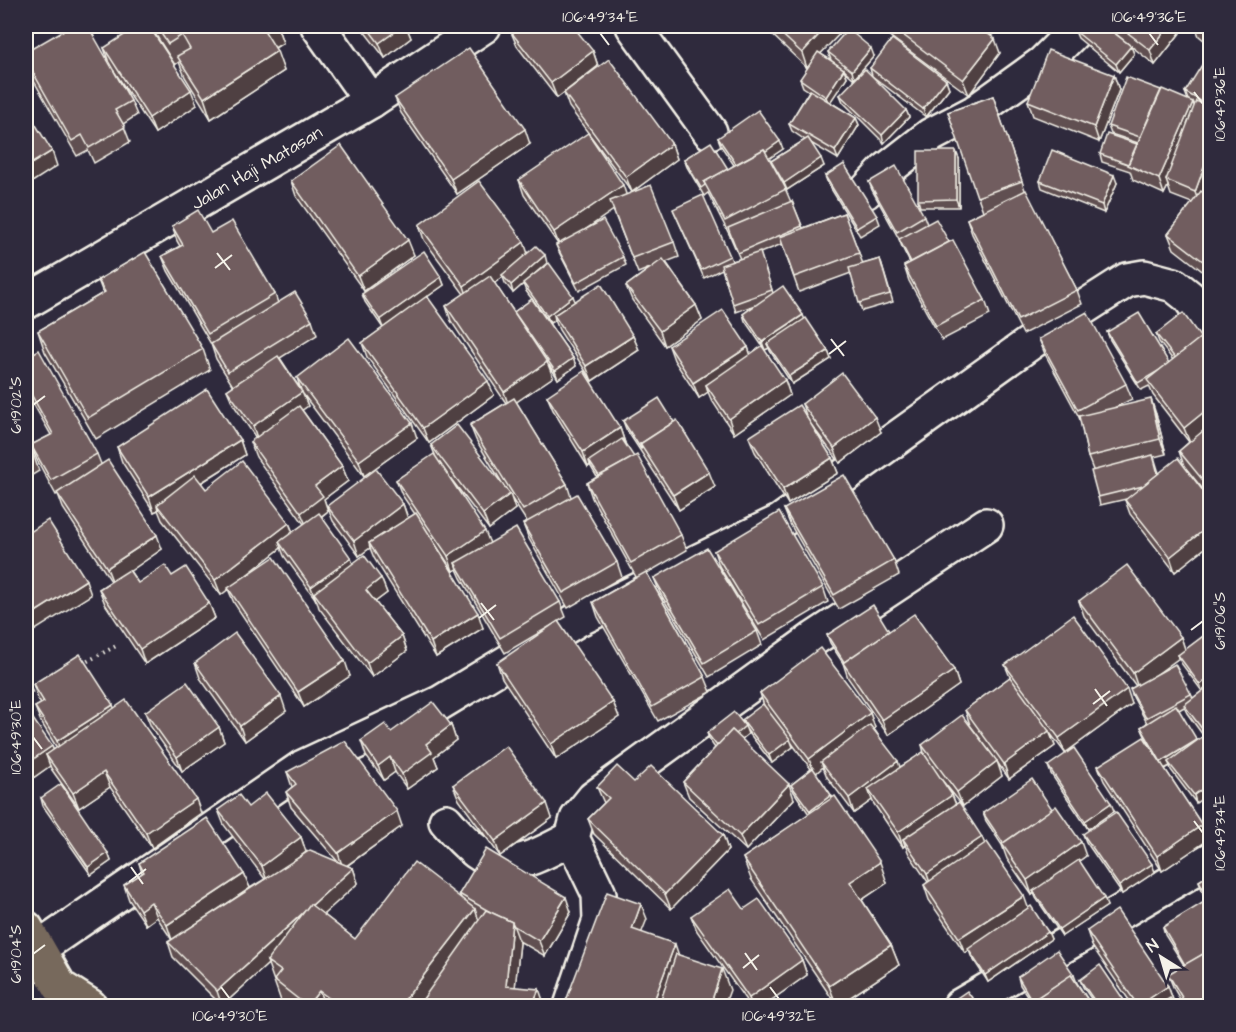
<svg xmlns="http://www.w3.org/2000/svg" width="1236" height="1032" font-family="'Architects Daughter',sans-serif">
	<style>
		.lines { fill: none; stroke-linecap: round; stroke-linejoin: round }
		.minor-casing { stroke: #f4f1e8; stroke-width: 38 }
		.major-casing { stroke: #f4f1e8; stroke-width: 38 }
		.path { stroke: #f4f1e8; stroke-width: 4; stroke-dasharray: 1.5 4.5; stroke-linecap: butt }
		.minor { stroke: #2f2a3d; stroke-width: 33 }
		.major { stroke: #77695c; stroke-width: 33 }
		.wall { fill: #615051; stroke: #f4f1e8; stroke-width: 1.5; fill-rule: evenodd }
		.shaded-wall { fill: #4f4142; stroke: #f4f1e8; stroke-width: 1.5 }
		.building { fill: #715d5e; stroke: #f4f1e8; stroke-width: 1.5 }
		.ticks { fill: none; stroke: #f4f1e8; stroke-width: 2 }
		.labels { text-anchor: middle; stroke-width: 5; stroke-linejoin: round; paint-order: stroke }
		.street-label { font-size: 18px; fill: #f4f1e8; stroke: #2f2a3d }
		.neatline { fill: none; stroke: #f4f1e8; stroke-width: 2 }
		.ticks-label { font-size: 15px; text-anchor: middle; fill: #f4f1e8 }
	</style>
	<rect width="100%" height="100%" fill="#2f2a3d"/>
	<filter id="ink" filterUnits="userSpaceOnUse"><feTurbulence type="fractalNoise" baseFrequency=".0167" numOctaves="2"/><feDisplacementMap in="SourceGraphic" scale="12" xChannelSelector="R" yChannelSelector="G"/><feConvolveMatrix kernelMatrix="1 2 1 2 8 2 1 2 1" color-interpolation-filters="sRGB"/></filter>
	<g filter="url(#ink)">
		<g class="lines">
			<g class="minor-casing">
				<g id="minor">
					<polyline points="318,26 371,101"/>
					<polyline points="633,26 710,132"/>
					<polyline points="865,192 885,171 931,135 975,112 1043,63 1080,26"/>
					<path id="s1" d="M26 302 371 101 484 26"/>
					<path d="M446 821C493 877 510 871 572 838"/>
					<polyline points="38,949 303,767 440,703 577,620 781,521 1044,333 1127,280 1144,277 1174,285 1189,297 1210,326"/>
					<polyline points="31,1006 60,987"/>
					<polyline points="571,1006 600,920 599,894 572,838 577,819 594,798 815,638 986,525"/>
					<polyline points="960,1006 1210,860"/>
				</g>
			</g>
			<g class="major-casing">
				<polyline id="major" points="26,928 60,987 90,1006"/>
			</g>
			<g class="path">
				<polyline points="82,664 118,645"/>
				<polyline points="26,694 38,688"/>
			</g>
			<use href="#minor" class="minor"/>
			<use href="#major" class="major"/>
		</g>
		<g class="wall">
			<polygon points="150,26 277,26 283,43 275,48 284,71 211,119 185,77 179,62 175,65"/>
			<polygon points="360,26 406,26 411,38 385,58"/>
			<polygon points="763,26 847,26 820,54 831,60 828,52 874,56 854,79 845,71 847,77 830,102 856,118 859,125 838,159 811,143 824,166 787,190 784,186 791,202 792,201 803,228 844,213 863,264 880,259 893,302 862,311 851,273 799,292 782,244 760,253 773,293 804,319 828,351 831,359 792,384 770,351 769,348 765,350 745,321 743,314 755,305 736,312 722,269 704,278 673,209 730,256 732,261 740,259 730,236 708,193 704,196 687,167 684,159 728,169 734,165 721,146 718,138 783,149 769,158 771,161 805,140 792,131 789,124 809,91 803,87 800,79 811,64 807,68"/>
			<polygon points="876,26 1000,26 991,36 1000,53 969,95"/>
			<polygon points="1106,26 1178,26 1180,33 1155,65"/>
			<polygon points="1195,26 1210,26 1210,45 1199,36"/>
			<polygon points="1075,31 1131,46 1134,54 1119,72 1078,38"/>
			<polygon points="511,32 593,51 598,66 565,92 672,144 677,159 632,192 569,107 564,93 557,98 517,46"/>
			<polygon points="104,48 197,105 155,133 114,71 131,101 137,115 123,124 130,142 94,163 88,150 77,156 27,69 26,64 26,52 108,60"/>
			<polygon points="870,68 946,80 949,88 926,117 872,76"/>
			<polygon points="1114,75 1119,90 1099,142 1033,116 1028,101"/>
			<polygon points="1185,92 1210,105 1210,180 1205,194 1210,198 1210,277 1174,249 1168,234 1192,203 1171,195 1168,186 1164,194 1133,180 1130,171 1102,162 1100,154 1138,143 1111,134 1108,126 1192,102 1188,100"/>
			<polygon points="840,95 906,110 909,117 884,143 843,102"/>
			<polygon points="993,96 1025,190 1077,290 1082,304 1023,334 972,234 967,219 983,211 948,112"/>
			<polygon points="395,98 530,144 457,194 401,113"/>
			<polygon points="959,159 959,207 920,207 918,200"/>
			<polygon points="825,176 877,216 880,224 860,236 828,184"/>
			<polygon points="519,180 626,195 674,242 679,257 666,262 696,305 702,320 665,346 632,300 626,286 650,268 638,273 613,210 587,228 623,257 626,265 579,291 559,252 556,245 558,244 524,195"/>
			<polygon points="291,181 414,255 364,291 296,196"/>
			<polygon points="1040,181 1117,183 1104,213 1042,188"/>
			<polygon points="869,182 924,216 927,224 949,242 985,300 990,315 942,340 909,281 904,266 910,263 902,247 899,239 872,190"/>
			<path d="M419 225 528 253 547 263 539 270 575 301 633 336 639 350 592 381 559 330 555 320 550 323 533 300 573 358 576 366 558 379 549 365 553 377 516 402 567 484 571 497 617 562 622 577 568 608 529 539 523 524 527 522 510 496 515 509 489 529 448 475 490 543 560 602 566 617 505 653 461 578 457 569 453 571 432 539 483 628 436 657 374 558 370 548 359 556 333 521 327 506 403 504 408 518 415 514 402 495 396 480 435 455 431 445 507 491 476 440 470 425 506 403 451 321 446 306 464 294 424 240ZM503 277 505 283 513 293 523 284 526 291 532 299 514 312 494 283Z"/>
			<polygon points="172,226 211,233 275,294 278,303 312,320 317,335 280,358 301,390 297,378 417,438 364,476 303,394 308,406 302,410 342,466 348,481 324,499 328,511 321,517 353,564 381,578 387,593 375,602 402,636 407,651 372,677 319,608 317,601 284,556 281,548 239,581 350,676 304,707 234,603 228,589 221,595 162,520 158,510 154,512 122,462 117,447 240,440 245,455 201,483 206,489 289,523 293,532 304,524 256,457 250,442 256,438 233,404 227,390 233,386 216,359 211,344 168,271 162,256 180,246 177,241"/>
			<polygon points="441,277 444,285 427,297 494,395 429,443 367,357 362,343 383,328 365,302 362,294"/>
			<polygon points="98,280 203,349 210,370 96,439 45,352 38,331 103,293"/>
			<polygon points="1210,330 1210,498 1184,466 1210,500 1210,544 1175,572 1130,514 1125,500 1126,499 1100,505 1098,497 1093,470 1088,457 1080,419 1045,354 1039,339 1126,384 1132,399 1116,407 1156,414 1166,454 1154,457 1159,473 1184,466 1179,451 1189,442 1153,395 1149,386 1141,390 1110,340 1107,332 1169,363 1173,360 1159,342 1156,334 1201,338"/>
			<polygon points="669,346 748,347 750,354 785,380 790,395 734,434 711,399 708,392 699,398 674,360"/>
			<polygon points="26,357 97,454 101,464 162,549 130,571 138,583 172,576 209,603 215,618 145,664 105,604 99,589 111,581 63,508 58,494 56,495 37,460 31,445 51,435 26,391"/>
			<polygon points="547,396 620,428 625,443 624,443 681,535 687,550 647,573 705,677 711,692 658,721 598,617 593,602 636,577 592,498 587,483 597,477 590,465 588,467 553,410"/>
			<polygon points="802,404 881,432 840,463 809,422 832,458 838,473 788,504 755,452 749,437 807,418"/>
			<polygon points="623,421 715,487 679,510 626,429"/>
			<polygon points="26,439 32,451 39,471 26,479"/>
			<polygon points="784,509 894,560 899,575 839,609 790,524"/>
			<polygon points="714,551 823,587 828,602 764,640 719,566"/>
			<polygon points="654,578 757,631 762,645 709,677 660,593"/>
			<path d="M1079 601 1181 637 1185 650 1210 631V740L1208 742 1187 713 1184 707 1179 710 1196 803 1171 770 1170 766 1165 769 1202 825 1208 840 1162 871 1104 781 1098 766 1157 758 1144 734 1141 727 1147 723 1133 697 1130 689 1136 686 1084 616ZM1179 658 1181 663 1202 691 1193 698 1191 694 1155 675Z"/>
			<polygon points="889,631 954,670 959,685 888,735 848,678 843,663 830,643 827,635"/>
			<polygon points="195,663 286,711 245,741 200,678"/>
			<polygon points="497,663 613,702 619,717 556,759 502,678"/>
			<polygon points="1005,665 1132,704 1065,753 1050,733 1055,746 1009,779 997,762 1002,776 963,806 941,779 952,795 956,804 985,844 1028,908 1048,932 1051,939 988,982 971,956 969,950 965,953 929,900 924,885 928,882 909,854 905,845 903,847 874,804 872,800 854,813 827,777 823,767 816,773 831,795 887,883 862,900 891,945 899,965 837,1006 751,879 743,858 809,814 794,792 791,785 811,769 791,742 793,747 772,763 746,729 748,734 742,739 794,799 746,850 689,797 683,782 715,748 710,741 707,733 744,725 742,720 764,706 760,693 870,713 875,728 874,729 900,767 924,753 922,745 993,756 970,725 965,710 1010,677"/>
			<polygon points="33,684 114,708 201,813 152,848 110,787 79,808 52,770 50,766 26,783 52,746 53,750 57,748 41,722 35,707 41,704 38,699"/>
			<polygon points="145,712 219,727 224,742 182,771 151,727"/>
			<polygon points="451,725 456,740 434,757 438,767 407,789 395,772 384,780 366,756 361,741 391,732"/>
			<polygon points="1048,766 1114,811 1088,829 1051,774"/>
			<polygon points="287,772 402,826 347,866 353,868 358,883 323,914 355,939 461,898 459,894 571,912 545,956 519,941 520,943 515,987 545,1006 288,1006 281,1001 268,964 222,1006 173,957 168,942 172,940 157,917 146,925 129,900 124,885 142,873 139,863 244,874 250,888 265,879 224,825 218,810 248,807 301,837 306,852 338,862 291,807 286,792 292,787"/>
			<polygon points="634,782 723,835 728,850 671,909 594,834 588,819 604,803 597,787"/>
			<polygon points="453,785 552,818 500,856 459,800"/>
			<polygon points="41,798 108,853 111,861 91,875 43,806"/>
			<polygon points="983,813 1086,856 1079,861 1107,906 1062,936 1036,898 1034,893 1032,895 1007,859 1002,845 986,821"/>
			<polygon points="1083,834 1155,872 1122,894 1086,842"/>
			<polygon points="1210,874 1210,906 1204,896 1199,881"/>
			<polygon points="744,909 802,960 807,975 763,1006 750,1006 697,931 691,916"/>
			<polygon points="1210,913 1210,1006 1184,1006 1174,989 1168,974 1184,965 1165,935 1163,927"/>
			<polygon points="1087,931 1168,986 1173,1000 1172,1001 1175,1006 1133,1006 1092,946"/>
			<polygon points="1074,975 1077,983 1092,1006 1034,1006 1020,985 1018,977"/>
			<polygon points="1080,980 1128,1006 1096,1006 1083,987"/>
		</g>
		<g class="shaded-wall">
			<polygon points="270,26 277,26 283,43 271,50 264,30"/>
			<polygon points="403,26 406,26 411,38 385,58 379,43"/>
			<polygon points="827,26 847,26 807,68 802,53"/>
			<polygon points="991,26 1000,26 988,39 986,32"/>
			<polygon points="1169,26 1178,26 1180,33 1155,65 1150,50"/>
			<polygon points="995,39 1000,53 969,95 963,80"/>
			<polygon points="1131,46 1134,54 1119,72 1116,64"/>
			<polygon points="871,48 874,56 854,79 852,71"/>
			<polygon points="277,51 284,71 211,119 204,98"/>
			<polygon points="593,51 598,66 557,98 551,83"/>
			<polygon points="844,69 847,77 829,104 826,97"/>
			<polygon points="1114,75 1119,90 1099,142 1094,127"/>
			<polygon points="946,80 949,88 926,117 923,109"/>
			<polygon points="191,90 197,105 155,133 149,118"/>
			<polygon points="1210,93 1210,105 1207,111 1204,103"/>
			<polygon points="1193,102 1198,117 1166,180 1168,186 1164,194 1159,179"/>
			<polygon points="906,110 909,117 884,143 882,135"/>
			<polygon points="856,118 859,125 838,159 835,151"/>
			<polygon points="525,129 530,144 457,194 451,179"/>
			<polygon points="780,141 783,149 742,177 739,169"/>
			<polygon points="672,144 677,159 632,192 626,177"/>
			<polygon points="52,151 57,166 26,186 26,167"/>
			<polygon points="956,151 959,159 959,207 956,199"/>
			<polygon points="1210,151 1210,180 1200,207 1195,192"/>
			<polygon points="821,158 824,166 787,190 784,183"/>
			<polygon points="1114,175 1117,183 1104,213 1102,205"/>
			<polygon points="623,185 628,200 560,247 554,232"/>
			<polygon points="408,240 414,255 364,291 358,276"/>
			<polygon points="524,242 529,257 502,275 503,277 469,301 464,286"/>
			<polygon points="545,255 547,263 513,293 511,285"/>
			<polygon points="441,277 444,285 383,328 380,320"/>
			<polygon points="573,296 576,304 554,315 555,320 550,323 547,316"/>
			<polygon points="696,305 702,320 665,346 660,331"/>
			<polygon points="803,315 806,323 767,344 769,348 765,350 762,342"/>
			<polygon points="633,336 639,350 592,381 586,366"/>
			<polygon points="748,347 753,362 706,385 708,392 699,398 693,383"/>
			<polygon points="828,351 831,359 792,384 789,376"/>
			<polygon points="573,358 576,366 558,379 555,371"/>
			<polygon points="547,362 553,377 509,407 504,392"/>
			<polygon points="785,380 790,395 734,434 729,419"/>
			<polygon points="488,381 494,395 429,443 423,428"/>
			<polygon points="302,392 308,406 258,441 253,426"/>
			<polygon points="1151,399 1156,414 1166,454 1160,439"/>
			<polygon points="1210,407 1210,427 1190,443 1184,428"/>
			<polygon points="875,417 881,432 840,463 834,448"/>
			<polygon points="412,423 417,438 364,476 359,461"/>
			<polygon points="620,428 625,443 591,465 589,461 590,465 588,467 583,452"/>
			<polygon points="240,440 245,455 159,509 157,505 158,510 154,512 149,497"/>
			<polygon points="832,458 838,473 788,504 783,489"/>
			<polygon points="342,466 348,481 324,499 328,511 307,527 301,513 315,486"/>
			<polygon points="709,472 715,487 679,510 673,495"/>
			<polygon points="510,494 515,509 489,529 483,514"/>
			<polygon points="403,504 408,519 369,543 370,548 359,556 354,541"/>
			<polygon points="289,523 295,538 279,542 281,548 221,595 215,580"/>
			<polygon points="1210,525 1210,544 1175,572 1170,557"/>
			<polygon points="485,531 491,546 455,563 457,569 453,571 448,556"/>
			<polygon points="157,535 162,549 113,583 107,568"/>
			<polygon points="351,558 356,573 314,593 316,601 311,587"/>
			<polygon points="381,578 387,593 371,605 366,590"/>
			<polygon points="86,580 91,595 26,636 26,618"/>
			<polygon points="209,603 215,618 145,664 140,649"/>
			<polygon points="478,613 483,628 436,657 431,642"/>
			<polygon points="402,636 407,651 372,677 367,663"/>
			<polygon points="1181,637 1186,652 1178,655 1179,658 1138,688 1133,673"/>
			<polygon points="345,661 350,676 304,707 298,692"/>
			<polygon points="954,670 959,685 888,735 882,720"/>
			<polygon points="1210,677 1210,687 1203,693 1200,685"/>
			<polygon points="1127,689 1132,704 1065,753 1059,738"/>
			<polygon points="281,696 286,711 245,741 240,726"/>
			<polygon points="613,702 619,717 556,759 551,744"/>
			<polygon points="113,705 119,720 62,756 57,741"/>
			<polygon points="870,713 875,728 825,766 821,762 823,767 815,774 809,759"/>
			<polygon points="451,725 456,740 434,757 438,767 407,789 402,774 426,744"/>
			<polygon points="745,726 748,734 721,756 718,748"/>
			<polygon points="219,727 224,742 182,771 177,757"/>
			<polygon points="1210,730 1210,740 1208,742 1206,734"/>
			<polygon points="1049,731 1055,746 1009,779 1004,764"/>
			<polygon points="790,739 793,747 772,763 769,755"/>
			<polygon points="1197,740 1200,747 1168,762 1170,766 1164,769 1161,762"/>
			<polygon points="52,746 57,761 46,755 50,766 26,783 26,764"/>
			<polygon points="390,757 395,772 384,780 378,766"/>
			<polygon points="898,761 903,776 868,789 872,800 854,813 849,798"/>
			<polygon points="997,761 1002,776 963,806 957,792"/>
			<polygon points="104,772 110,787 79,808 73,793"/>
			<polygon points="1210,783 1210,793 1196,803 1194,795"/>
			<polygon points="789,784 794,799 746,850 740,836"/>
			<polygon points="831,795 834,803 813,819 810,811"/>
			<polygon points="952,795 958,810 903,839 905,845 903,847 898,832"/>
			<polygon points="196,799 201,813 152,848 146,833"/>
			<polygon points="547,803 552,818 500,856 495,841"/>
			<polygon points="1111,803 1114,811 1088,829 1085,821"/>
			<polygon points="397,811 402,826 343,868 338,853"/>
			<polygon points="1202,825 1208,840 1162,871 1157,856"/>
			<polygon points="723,835 728,850 671,909 665,894"/>
			<polygon points="301,837 306,852 267,881 262,866"/>
			<polygon points="982,837 988,852 932,889 927,874"/>
			<polygon points="1081,842 1086,856 1035,893 1033,891 1034,893 1032,895 1027,880"/>
			<polygon points="108,853 111,861 91,875 88,867"/>
			<polygon points="880,862 887,883 857,903 850,882"/>
			<polygon points="1152,864 1155,872 1122,894 1119,886"/>
			<polygon points="353,868 358,883 270,963 267,961 268,964 222,1006 217,991"/>
			<polygon points="244,874 250,888 172,940 167,925"/>
			<polygon points="1024,896 1029,910 965,953 959,938"/>
			<polygon points="566,897 571,912 545,956 539,941"/>
			<polygon points="1104,898 1107,906 1062,936 1059,929"/>
			<polygon points="151,902 157,917 146,925 140,910"/>
			<polygon points="641,904 647,919 637,944 632,929"/>
			<polygon points="475,909 482,930 423,1006 400,1006"/>
			<polygon points="512,922 520,943 513,1006 506,986"/>
			<polygon points="1048,932 1051,939 988,982 985,975"/>
			<polygon points="675,944 680,959 663,1006 652,1006"/>
			<polygon points="891,945 899,965 837,1006 829,986"/>
			<polygon points="802,960 807,975 763,1006 752,1006 749,998"/>
			<polygon points="722,969 730,990 724,1006 710,1006"/>
			<polygon points="1168,986 1173,1000 1164,1006 1138,1006"/>
			<polygon points="539,989 545,1006 532,1006"/>
			<polygon points="319,991 325,1006 307,1006"/>
		</g>
		<g class="building">
			<polygon points="71,26 88,26 131,101 115,110 125,127 89,148 82,135 72,141 26,60 26,52"/>
			<polygon points="138,26 149,26 191,90 149,118 104,48"/>
			<polygon points="156,26 270,26 264,30 277,51 204,98 177,56 190,49 182,35 168,44"/>
			<polygon points="366,26 403,26 379,43"/>
			<polygon points="519,26 573,26 593,51 551,83 511,32"/>
			<polygon points="773,26 827,26 802,53"/>
			<polygon points="891,26 977,26 995,39 963,80"/>
			<polygon points="978,26 991,26 986,32"/>
			<polygon points="1079,26 1105,26 1131,46 1116,64 1075,31"/>
			<polygon points="1119,26 1169,26 1150,50"/>
			<polygon points="1199,26 1210,26 1210,35"/>
			<polygon points="848,29 871,48 852,71 828,52"/>
			<polygon points="892,39 946,80 923,109 870,68"/>
			<polygon points="469,48 525,129 451,179 395,98"/>
			<polygon points="1048,50 1114,75 1094,127 1028,101"/>
			<polygon points="818,52 844,69 826,97 800,79"/>
			<polygon points="1210,52 1210,93 1204,103 1185,92"/>
			<polygon points="609,59 672,144 626,177 564,93"/>
			<polygon points="865,69 906,110 882,135 840,95"/>
			<polygon points="1126,77 1161,90 1140,137 1108,126"/>
			<polygon points="1162,89 1193,102 1159,179 1128,165"/>
			<polygon points="810,90 856,118 835,151 789,124"/>
			<polygon points="993,96 1022,181 977,197 948,112"/>
			<polygon points="1196,101 1210,107 1210,151 1195,192 1166,180"/>
			<polygon points="26,109 52,151 26,167"/>
			<polygon points="758,110 780,141 766,151 764,149 736,164 718,138"/>
			<polygon points="588,133 623,185 554,232 519,180"/>
			<polygon points="1107,134 1137,144 1128,164 1100,154"/>
			<polygon points="808,138 821,158 784,183 771,161"/>
			<polygon points="711,142 728,169 704,182 705,185 701,188 684,159"/>
			<polygon points="341,145 408,240 358,276 291,181"/>
			<polygon points="764,149 786,189 725,221 704,182"/>
			<polygon points="1052,150 1114,175 1102,205 1040,181"/>
			<polygon points="918,151 956,151 956,199 918,200"/>
			<polygon points="844,164 877,216 857,228 825,176"/>
			<polygon points="896,166 924,216 897,232 869,182"/>
			<polygon points="479,181 524,242 464,286 419,225"/>
			<polygon points="651,185 674,242 632,258 610,201"/>
			<polygon points="1026,190 1077,290 1018,320 967,219"/>
			<polygon points="1201,191 1210,198 1210,262 1208,265 1168,234"/>
			<polygon points="703,195 730,256 701,270 673,209"/>
			<polygon points="792,201 802,226 738,253 728,228"/>
			<polygon points="198,210 211,233 232,221 275,294 208,334 162,256 183,245 172,226"/>
			<polygon points="844,213 859,253 794,277 780,237"/>
			<polygon points="936,219 949,242 911,262 899,239"/>
			<polygon points="603,220 623,257 576,283 556,245"/>
			<polygon points="953,240 985,300 936,326 904,266"/>
			<polygon points="536,246 545,255 511,285 502,275"/>
			<polygon points="424,251 441,277 380,320 362,294"/>
			<polygon points="145,252 203,349 88,418 38,331 105,292 98,280"/>
			<polygon points="760,252 772,290 733,304 721,265"/>
			<polygon points="663,259 696,305 660,331 626,286"/>
			<polygon points="880,259 890,294 859,303 849,268"/>
			<polygon points="549,263 573,296 547,316 523,283"/>
			<polygon points="490,276 547,362 504,392 446,306"/>
			<polygon points="601,284 633,336 586,366 554,315"/>
			<polygon points="783,286 803,315 762,342 743,314"/>
			<polygon points="295,292 312,320 228,372 211,344"/>
			<polygon points="427,296 488,381 423,428 362,343"/>
			<polygon points="532,299 573,358 555,371 514,312"/>
			<polygon points="723,310 748,347 693,383 669,346"/>
			<polygon points="1087,312 1126,384 1078,410 1039,339"/>
			<polygon points="1139,313 1169,363 1160,370 1138,383 1107,332"/>
			<polygon points="1183,313 1201,338 1175,358 1156,334"/>
			<polygon points="806,318 828,351 789,376 767,344"/>
			<polygon points="1210,330 1210,407 1184,428 1147,380"/>
			<polygon points="349,338 412,423 359,461 297,378"/>
			<polygon points="762,346 785,380 729,419 706,385"/>
			<polygon points="39,350 97,454 51,480 31,445 53,434 26,385 26,357"/>
			<polygon points="278,356 302,392 253,426 227,390"/>
			<polygon points="584,371 620,428 583,452 547,396"/>
			<polygon points="842,373 875,417 834,448 802,404"/>
			<polygon points="207,389 240,440 149,497 117,447"/>
			<polygon points="514,398 567,484 523,510 470,425"/>
			<polygon points="659,398 674,422 640,444 642,448 641,449 623,421"/>
			<polygon points="1151,399 1160,439 1088,457 1079,416"/>
			<polygon points="799,405 832,458 783,489 749,437"/>
			<polygon points="299,406 342,466 315,486 323,496 301,513 250,442"/>
			<polygon points="677,420 709,472 673,495 640,444"/>
			<polygon points="457,425 510,494 483,514 431,445"/>
			<polygon points="1210,425 1210,489 1179,451"/>
			<polygon points="26,439 32,451 26,454"/>
			<polygon points="622,439 634,457 599,476 589,461"/>
			<polygon points="434,454 485,531 448,556 396,480"/>
			<polygon points="637,455 681,535 631,563 587,483"/>
			<polygon points="1153,455 1158,474 1143,486 1098,497 1091,471"/>
			<polygon points="1178,458 1210,500 1210,525 1170,557 1125,500"/>
			<polygon points="108,460 157,535 107,568 57,493"/>
			<polygon points="242,461 289,523 215,580 157,505 195,475 206,489"/>
			<polygon points="376,469 403,504 354,541 327,506"/>
			<polygon points="844,475 894,560 834,595 784,509"/>
			<polygon points="577,494 617,562 563,593 523,524"/>
			<polygon points="779,512 823,587 759,625 714,551"/>
			<polygon points="319,513 351,558 311,587 279,542"/>
			<polygon points="416,513 478,613 431,642 369,543"/>
			<polygon points="48,520 86,580 26,618 26,535"/>
			<polygon points="516,528 560,602 500,638 455,563"/>
			<polygon points="707,548 757,631 704,663 654,578"/>
			<polygon points="364,555 381,578 366,590 402,636 367,663 314,593"/>
			<polygon points="274,557 345,661 298,692 228,588"/>
			<polygon points="165,565 172,576 186,567 209,603 140,649 99,589 129,570 138,583"/>
			<polygon points="1127,565 1181,637 1133,673 1079,601"/>
			<polygon points="646,572 705,677 652,707 593,602"/>
			<polygon points="873,605 889,631 844,662 827,635"/>
			<polygon points="914,614 954,670 882,720 843,663"/>
			<polygon points="1073,615 1127,689 1059,738 1005,665"/>
			<polygon points="558,621 613,702 551,744 497,663"/>
			<polygon points="1210,631 1210,677 1200,685 1178,655"/>
			<polygon points="235,633 281,696 240,726 195,663"/>
			<polygon points="820,648 870,713 809,759 760,693"/>
			<polygon points="80,654 113,705 57,741 35,707 44,702 33,684"/>
			<polygon points="1175,664 1191,694 1146,718 1130,689"/>
			<polygon points="1010,677 1049,731 1004,764 965,710"/>
			<polygon points="187,682 219,727 177,757 145,712"/>
			<polygon points="1210,685 1210,730 1206,734 1184,705"/>
			<polygon points="126,700 196,799 146,833 104,772 73,793 46,755"/>
			<polygon points="433,702 451,725 426,744 432,752 402,774 390,757 378,766 361,741 385,724 391,732"/>
			<polygon points="763,704 790,739 769,755 742,720"/>
			<polygon points="1176,705 1197,740 1161,762 1141,727"/>
			<polygon points="26,709 52,746 26,764"/>
			<polygon points="734,712 745,726 736,734 732,730 717,746 707,733"/>
			<polygon points="962,715 997,761 957,792 922,745"/>
			<polygon points="870,725 898,761 849,798 821,762"/>
			<polygon points="732,730 789,784 740,836 683,782"/>
			<polygon points="1144,737 1202,825 1157,856 1098,766"/>
			<polygon points="1202,737 1210,748 1210,783 1194,795 1168,762"/>
			<polygon points="345,741 397,811 338,853 286,792 296,784 287,772"/>
			<polygon points="506,746 547,803 495,841 453,785"/>
			<polygon points="1074,748 1111,803 1085,821 1048,766"/>
			<polygon points="923,752 952,795 898,832 868,789"/>
			<polygon points="617,766 634,782 651,766 723,835 665,894 588,819 609,798 597,787"/>
			<polygon points="813,768 831,795 810,811 791,785"/>
			<polygon points="1032,779 1052,809 1003,843 983,813"/>
			<polygon points="61,784 108,853 88,867 41,798"/>
			<polygon points="266,793 301,837 262,866 218,810 239,795 248,807"/>
			<polygon points="835,796 880,862 850,882 891,945 829,986 743,858"/>
			<polygon points="959,802 982,837 927,874 903,839"/>
			<polygon points="1056,806 1081,842 1027,880 1002,844"/>
			<polygon points="1116,812 1152,864 1119,886 1083,834"/>
			<polygon points="207,818 244,874 167,925 151,902 140,910 124,885 144,872 139,863"/>
			<polygon points="987,842 1024,896 959,938 924,885"/>
			<polygon points="486,849 566,897 539,941 514,926 512,922 492,913 459,894"/>
			<polygon points="310,850 353,868 312,905 310,904 305,911 217,991 168,942"/>
			<polygon points="1079,860 1104,898 1059,929 1033,891"/>
			<polygon points="414,862 475,909 400,1006 340,1006 319,991 307,1006 274,980 281,971 267,961 310,904 355,939"/>
			<polygon points="1210,874 1210,900 1199,881"/>
			<polygon points="730,889 744,909 759,899 802,960 749,998 691,916"/>
			<polygon points="607,892 641,904 632,929 675,944 652,1006 564,1006"/>
			<polygon points="1204,902 1210,913 1210,950 1185,965 1163,927"/>
			<polygon points="1031,906 1048,932 985,975 968,949"/>
			<polygon points="486,910 512,922 506,986 539,989 532,1006 418,1006"/>
			<polygon points="1117,910 1168,986 1138,1006 1087,931"/>
			<polygon points="1057,950 1074,975 1072,977 1071,975 1032,1001 1018,977"/>
			<polygon points="1210,950 1210,990 1207,992 1210,997 1210,1002 1203,1006 1187,1006 1168,974"/>
			<polygon points="676,954 722,969 710,1006 659,1006"/>
			<polygon points="1100,965 1128,1006 1098,1006 1080,980"/>
			<polygon points="1071,975 1092,1006 1036,1006 1032,1001"/>
			<polygon points="967,991 978,1006 945,1006"/>
			<polygon points="1020,997 1026,1006 1005,1006"/>
			<polygon points="1170,998 1175,1006 1157,1006"/>
			<polygon points="43,999 49,1006 32,1006"/>
		</g>
	</g>
	<path class="ticks" d="M600 33 609 45M1149 33 1158 45M1194 92 1203 104M217 253 230 270M215 268 232 255M831 339 844 356M829 354 846 341M33 405 45 396M481 603 494 620M479 618 496 605M1191 630 1203 621M1095 689 1107 706M1093 704 1110 691M33 737 42 749M1194 821 1203 833M131 867 143 884M129 882 146 869M745 953 757 970M33 954 45 945M743 968 759 955M221 987 230 999M770 987 779 999"/>
	<g class="labels">
		<g class="street-label">
			<text dy="6" stroke="none"><textPath href="#s1" startOffset="267">Jalan Haji Matasan</textPath></text>
		</g>
	</g>
	<rect width="1236" height="1032" fill="none" stroke="#2f2a3d" stroke-width="66"/>
	<g transform="translate(1161 957) rotate(323)" stroke="#2f2a3d" stroke-width="4.5" paint-order="stroke">
	<path d="M0-4.5L10 22L0 15L-10 22Z" fill="#f4f1e8"/>
	<text y="-9" font-size="16" font-weight="bold" text-anchor="middle" fill="#f4f1e8">N</text>
	</g>
	<rect x="33" y="33" width="1170" height="966" class="neatline"/>
	<g class="ticks-label">
		<text x="600" y="22">106°49'34"E</text>
		<text x="1149" y="22">106°49'36"E</text>
		<text transform="translate(1220 104) rotate(-90)" y="5">106°49'36"E</text>
		<text transform="translate(16 405) rotate(-90)" y="5">6°19'02"S</text>
		<text transform="translate(1220 621) rotate(-90)" y="5">6°19'06"S</text>
		<text transform="translate(16 737) rotate(-90)" y="5">106°49'30"E</text>
		<text transform="translate(1220 833) rotate(-90)" y="5">106°49'34"E</text>
		<text transform="translate(16 954) rotate(-90)" y="5">6°19'04"S</text>
		<text x="230" y="1021">106°49'30"E</text>
		<text x="779" y="1021">106°49'32"E</text>
	</g>
</svg>
